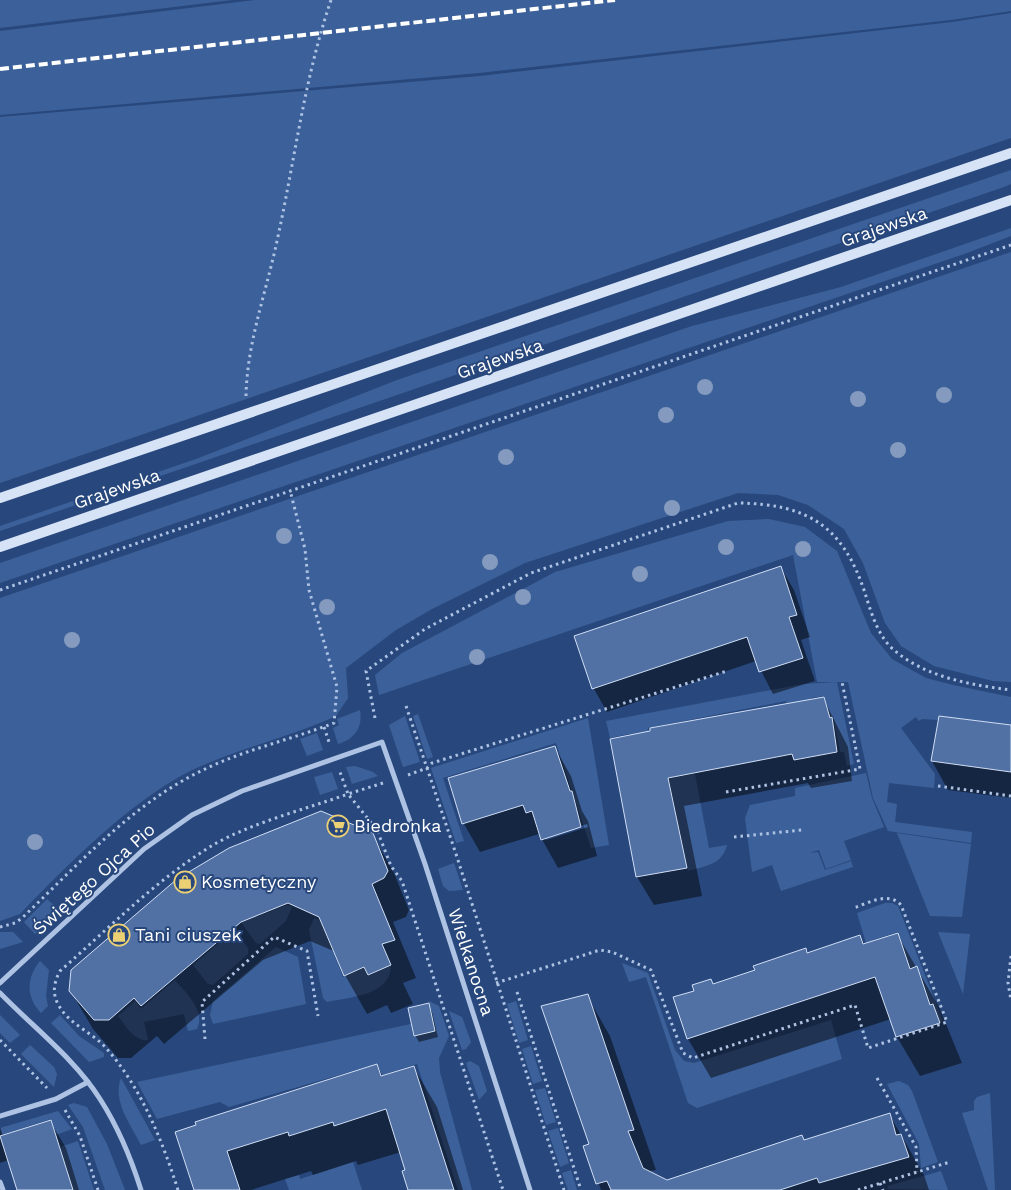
<svg xmlns="http://www.w3.org/2000/svg" width="1011" height="1190" font-family="'Work Sans',sans-serif">
	<style>
		.green { fill: #3c619a }
		.shadow { fill: #0007; fill-rule: evenodd }
		.building { fill: #5171a5; stroke: #d0def4 }
		.lines { fill: none; stroke-linecap: round; stroke-linejoin: round }
		.path { stroke: #aec3e4; stroke-width: 3; stroke-dasharray: 2.5 4; stroke-linecap: butt }
		.street { stroke: #aec3e4; stroke-width: 5 }
		.secondary { stroke: #d6e2f5; stroke-width: 10 }
		.rail { stroke: #fff; stroke-width: 4; stroke-dasharray: 9 4; stroke-linecap: butt }
		.tree { fill: #849abe }
		.labels { text-anchor: middle; stroke-width: 4; stroke-linejoin: round; paint-order: stroke }
		.street-label { font-size: 18px; fill: #fff; stroke: #28487d }
		.poi-label { font-size: 18px; fill: #fff; stroke: #28487d; text-anchor: start }
	</style>
	<rect width="100%" height="100%" fill="#28487d"/>
	<g class="green">
		<polygon points="0,0 232,0 0,28"/>
		<polygon points="255,0 1011,0 1011,11 951,20 479,73 0,115 0,31"/>
		<polygon points="1011,13 1011,138 0,483 0,117 480,76 952,22"/>
		<polygon points="1011,170 1011,184 1004,187 0,531 0,526 196,459 397,380"/>
		<polygon points="1011,228 1011,236 967,253 0,583 0,563 692,326 841,287"/>
		<path d="M1011 252V682L993 681 934 666 901 646 885 623 863 563 844 529 808 505 778 495 738 493 525 563 432 609 396 630 346 668 348 698 336 716C292 736 245 747 201 766 138 793 67 865 20 914L0 921V598Z"/>
		<polygon points="769,519 805,527 837,551 871,633 892,659 926,678 953,685 1011,697 1011,725 939,716 938,720 922,719 919,721 916,717 901,728 935,774 934,788 889,783 887,802 897,804 895,822 972,832 971,843 888,831 873,798 848,682 817,682 793,555 379,695 375,675 402,653 555,572 728,521"/>
		<polygon points="837,682 854,764 847,766 844,752 840,752 833,716 831,717 824,696 811,698 812,703 788,708 786,701 648,728 649,735 631,738 629,734 610,738 606,721 803,684"/>
		<path d="M360 710C363 727 355 739 338 744L333 728 339 725 337 719Z"/>
		<polygon points="418,714 433,757 427,759 413,716"/>
		<polygon points="405,716 420,762 403,767 389,725"/>
		<polygon points="588,718 609,845 591,848 556,743 443,778 464,841 456,843 431,768"/>
		<polygon points="317,733 323,750 307,756 300,739"/>
		<polygon points="355,766 373,772 378,776 352,784 346,767"/>
		<polygon points="332,772 338,789 320,795 314,777"/>
		<polygon points="866,773 872,798 884,827 844,841 851,860 826,869 819,850 809,853 818,852 825,870 851,861 853,867 781,891 772,865 752,872 745,818 750,805 795,796 795,788"/>
		<path d="M695 774 709 848 727 845C722 865 705 866 688 871L669 779Z"/>
		<polygon points="897,833 971,844 962,917 930,916"/>
		<polygon points="454,863 463,890 449,891 443,886 438,869"/>
		<polygon points="47,899 60,911 35,934 24,922"/>
		<polygon points="885,903 892,903 898,906 943,1021 940,1022 934,1004 930,1004 917,966 910,968 898,932 873,940 874,945 867,946 857,913"/>
		<polygon points="287,905 292,907 286,921 260,944 256,943 238,918 255,911 257,917"/>
		<path d="M314 918 320 920 343 977 364 968 368 976 391 966C390 996 349 997 327 1002L323 998 309 930Z"/>
		<polygon points="234,930 248,948 248,954 213,985 208,984 193,965"/>
		<polygon points="0,932 13,932 23,942 0,949"/>
		<polygon points="938,932 970,934 963,994"/>
		<polygon points="276,947 298,957 306,1004 213,1024 210,1015 213,1001"/>
		<path d="M40 961 49 970 46 996 48 1006 41 1013C26 997 26 978 40 961Z"/>
		<polygon points="622,963 648,973 675,1050 684,1061 694,1063 831,1020 842,1059 697,1108 688,1103 646,977 629,982"/>
		<path d="M175 980C186 993 206 1011 197 1029L188 1031 184 1014 144 1022 148 1040C135 1042 125 1025 118 1016L135 1001 141 1009Z"/>
		<polygon points="429,1001 439,1006 449,1036 439,1058 440,1072 472,1190 458,1190 417,1064 382,1075 377,1064 229,1107 220,1102 157,1119 137,1082 411,1024 413,1036 436,1031"/>
		<polygon points="516,1001 528,1040 519,1043 507,1004"/>
		<polygon points="449,1011 462,1017 471,1042 466,1049 462,1050"/>
		<polygon points="0,1015 20,1035 10,1043 0,1033"/>
		<polygon points="60,1015 79,1036 104,1053 104,1057 89,1062 51,1023"/>
		<polygon points="30,1045 54,1067 57,1074 54,1087 21,1054"/>
		<polygon points="531,1046 542,1081 533,1084 522,1049"/>
		<polygon points="470,1061 479,1066 487,1091 479,1100 466,1063"/>
		<path d="M121 1078 155 1140 141 1145C131 1125 112 1101 121 1078Z"/>
		<polygon points="899,1081 908,1085 912,1091 938,1162 921,1168 919,1144 887,1084"/>
		<polygon points="545,1088 556,1122 546,1125 535,1090"/>
		<polygon points="990,1093 995,1190 988,1190 962,1113 974,1110 974,1101 977,1097"/>
		<polygon points="74,1103 87,1107 107,1144 125,1190 105,1190 83,1127 68,1105"/>
		<polygon points="58,1111 72,1129 56,1135 51,1119 1,1135 0,1128"/>
		<polygon points="558,1128 569,1163 560,1167 548,1131"/>
		<polygon points="78,1141 94,1190 73,1190 60,1147"/>
		<polygon points="353,1162 362,1190 289,1190 285,1179 299,1175 300,1179"/>
		<polygon points="571,1170 577,1190 568,1190 562,1173"/>
		<polygon points="941,1171 948,1190 887,1189 888,1186"/>
	</g>
	<g class="shadow">
		<polygon points="781,568 794,590 810,637 801,640 815,681 773,694 756,661 607,712 594,689 576,636"/>
		<polygon points="823,698 848,747 852,781 811,788 808,783 684,806 702,896 654,905 637,877 611,740"/>
		<polygon points="940,717 1011,726 1011,798 948,790 932,761"/>
		<path d="M555 748 571 776 582 811 588 821 597 856 558 868 539 834 480 852 464 824 449 779ZM587 824 588 827 546 840V837Z"/>
		<polygon points="372,834 394,873 409,910 406,917 393,922 416,978 403,983 413,1004 391,1013 387,1005 367,1014 345,975 336,952 310,941 263,960 164,1044 157,1036 131,1058 118,1058 93,1029 70,990"/>
		<polygon points="897,934 939,1007 962,1063 920,1076 897,1037 891,1019 711,1078 688,1039 713,985 757,971 805,950 808,954 860,936 865,945"/>
		<polygon points="587,996 610,1036 656,1170 650,1171 651,1174 667,1182 889,1114 924,1175 929,1190 601,1190 585,1146 591,1145"/>
		<polygon points="428,1005 432,1012 438,1037 419,1042 415,1035"/>
		<polygon points="377,1066 383,1077 414,1068 437,1107 463,1190 409,1190 407,1171 401,1152 358,1165 356,1161 313,1175 311,1171 251,1190 194,1190 177,1133"/>
		<polygon points="50,1121 66,1148 79,1190 19,1190 9,1160 0,1163 0,1127 3,1136"/>
	</g>
	<g class="building">
		<polygon points="781,566 797,615 789,617 803,658 759,672 747,637 592,689 574,636"/>
		<polygon points="824,697 830,718 832,717 837,752 794,760 792,754 668,778 687,868 636,877 610,739 650,731 650,728"/>
		<polygon points="939,716 1011,725 1011,772 931,761"/>
		<polygon points="555,746 570,791 572,791 581,827 541,840 532,811 526,813 523,805 462,824 448,778"/>
		<polygon points="321,811 373,833 388,871 384,878 372,884 395,940 382,944 391,965 368,975 364,967 344,976 319,917 288,903 241,922 141,1006 134,998 109,1020 94,1020 69,991 71,970 177,879 229,848"/>
		<polygon points="898,933 910,969 917,966 930,1005 933,1004 940,1023 896,1037 875,977 687,1039 673,997 694,991 692,985 711,979 713,984 755,970 753,966 806,948 807,953 860,935 863,944"/>
		<polygon points="588,994 634,1130 628,1131 643,1168 667,1180 802,1135 804,1140 890,1113 896,1135 901,1134 909,1157 819,1183 817,1178 780,1190 611,1190 607,1181 596,1184 583,1146 589,1144 541,1006"/>
		<polygon points="429,1003 435,1031 414,1036 408,1008"/>
		<polygon points="377,1064 381,1076 414,1066 454,1190 408,1190 402,1171 405,1170 386,1109 334,1126 333,1122 289,1136 288,1132 227,1151 240,1190 194,1190 175,1132 196,1125 195,1122"/>
		<polygon points="51,1120 73,1190 17,1190 0,1136"/>
	</g>
	<g class="lines">
		<g class="path">
			<path d="M246 396C247 343 266 293 277 241 295 159 304 80 331 0"/>
			<polyline points="0,590 1011,245"/>
			<polyline points="406,706 456,854 564,1190"/>
			<path d="M375 718 366 671 425 629 531 573 738 503C808 504 843 526 865 593 871 612 878 637 894 650 925 677 971 685 1011 690"/>
			<polyline points="324,727 330,745"/>
			<polyline points="408,775 427,768 432,763 727,671"/>
			<polyline points="383,783 348,794 377,830 391,866 402,881 503,1190"/>
			<polyline points="938,786 1011,796"/>
			<polyline points="726,792 860,769 842,682"/>
			<polyline points="734,837 802,830"/>
			<path d="M0 927 15 923 22 918C78 865 131 805 201 771 243 750 290 740 334 723L337 687 309 590 305 549 290 490"/>
			<polyline points="1011,956 1008,983 1011,1000"/>
			<path d="M496 983 600 950 612 952 651 970 683 1053 693 1058 855 1005 868 1048 947 1022 901 905C889 891 868 903 854 908"/>
			<polyline points="517,992 581,1190"/>
			<polyline points="205,1039 202,1002 274,937 307,951 318,1016"/>
			<polyline points="0,1040 47,1088"/>
			<polyline points="877,1078 916,1147 917,1172"/>
			<polyline points="65,1110 80,1136 98,1190"/>
			<polyline points="880,1183 883,1190"/>
			<path d="M178 1190C162 1140 141 1087 106 1048 92 1032 68 1024 58 1004 52 993 54 982 60 971 109 928 157 879 213 845 251 823 306 809 348 794L340 772"/>
			<polyline points="858,1190 950,1162"/>
		</g>
		<g class="street">
			<polyline points="0,983 144,849 192,815 242,791 382,742 425,864 530,1190"/>
			<path d="M0 993C33 1027 75 1059 100 1099 118 1127 131 1158 141 1190"/>
			<polyline points="0,1116 56,1099 88,1082"/>
			<polyline points="0,1182 3,1190"/>
		</g>
		<g class="secondary">
			<polyline points="0,498 1011,153"/>
			<polyline points="0,547 1011,200"/>
		</g>
		<polyline class="rail" points="0,69 615,0"/>
	</g>
	<g class="tree">
		<circle cx="705" cy="387" r="8"/>
		<circle cx="944" cy="395" r="8"/>
		<circle cx="858" cy="399" r="8"/>
		<circle cx="666" cy="415" r="8"/>
		<circle cx="898" cy="450" r="8"/>
		<circle cx="506" cy="457" r="8"/>
		<circle cx="672" cy="508" r="8"/>
		<circle cx="284" cy="536" r="8"/>
		<circle cx="726" cy="547" r="8"/>
		<circle cx="803" cy="549" r="8"/>
		<circle cx="490" cy="562" r="8"/>
		<circle cx="640" cy="574" r="8"/>
		<circle cx="523" cy="597" r="8"/>
		<circle cx="327" cy="607" r="8"/>
		<circle cx="72" cy="640" r="8"/>
		<circle cx="477" cy="657" r="8"/>
		<circle cx="35" cy="842" r="8"/>
	</g>
	<defs>
		<g id="supermarket-ring" transform="scale(1.125)"><circle r="9.5" fill="#28487d" stroke="#ecd074" stroke-width="1.5"/><path d="M-6-5.5h2.5l.6 2H6L4.5 2H-2.5L-4.4-4H-6ZM-1.5 3.2a1.3 1.3 0 1 0 .1 0ZM3 3.2a1.3 1.3 0 1 0 .1 0Z" fill="#ecd074"/></g>
		<g id="shop-ring" transform="scale(1.125)"><circle r="9.5" fill="#28487d" stroke="#ecd074" stroke-width="1.5"/><path d="M-5-2.5h2.3a2.7 3.5 0 0 1 5.4 0H5L5.5 6h-11ZM-1.5-2.5h3a1.5 2.3 0 0 0-3 0Z" fill="#ecd074"/></g>
	</defs>
	<g fill-rule="evenodd">
		<use href="#supermarket-ring" x="338" y="826"/>
		<use href="#shop-ring" x="185" y="882"/>
		<use href="#shop-ring" x="119" y="935"/>
	</g>
	<g class="labels">
		<g class="street-label">
			<text transform="translate(884 227) rotate(-19)" y="6">Grajewska</text>
			<text transform="translate(500 359) rotate(-19)" y="6">Grajewska</text>
			<text transform="translate(117 489) rotate(-19)" y="6">Grajewska</text>
			<text transform="translate(94 879) rotate(-42)" y="6">Świętego Ojca Pio</text>
			<text transform="translate(471 962) rotate(72)" y="6">Wielkanocna</text>
		</g>
		<g class="poi-label">
			<text x="354" y="832">Biedronka</text>
			<text x="201" y="888">Kosmetyczny</text>
			<text x="135" y="941">Tani ciuszek</text>
		</g>
	</g>
</svg>
